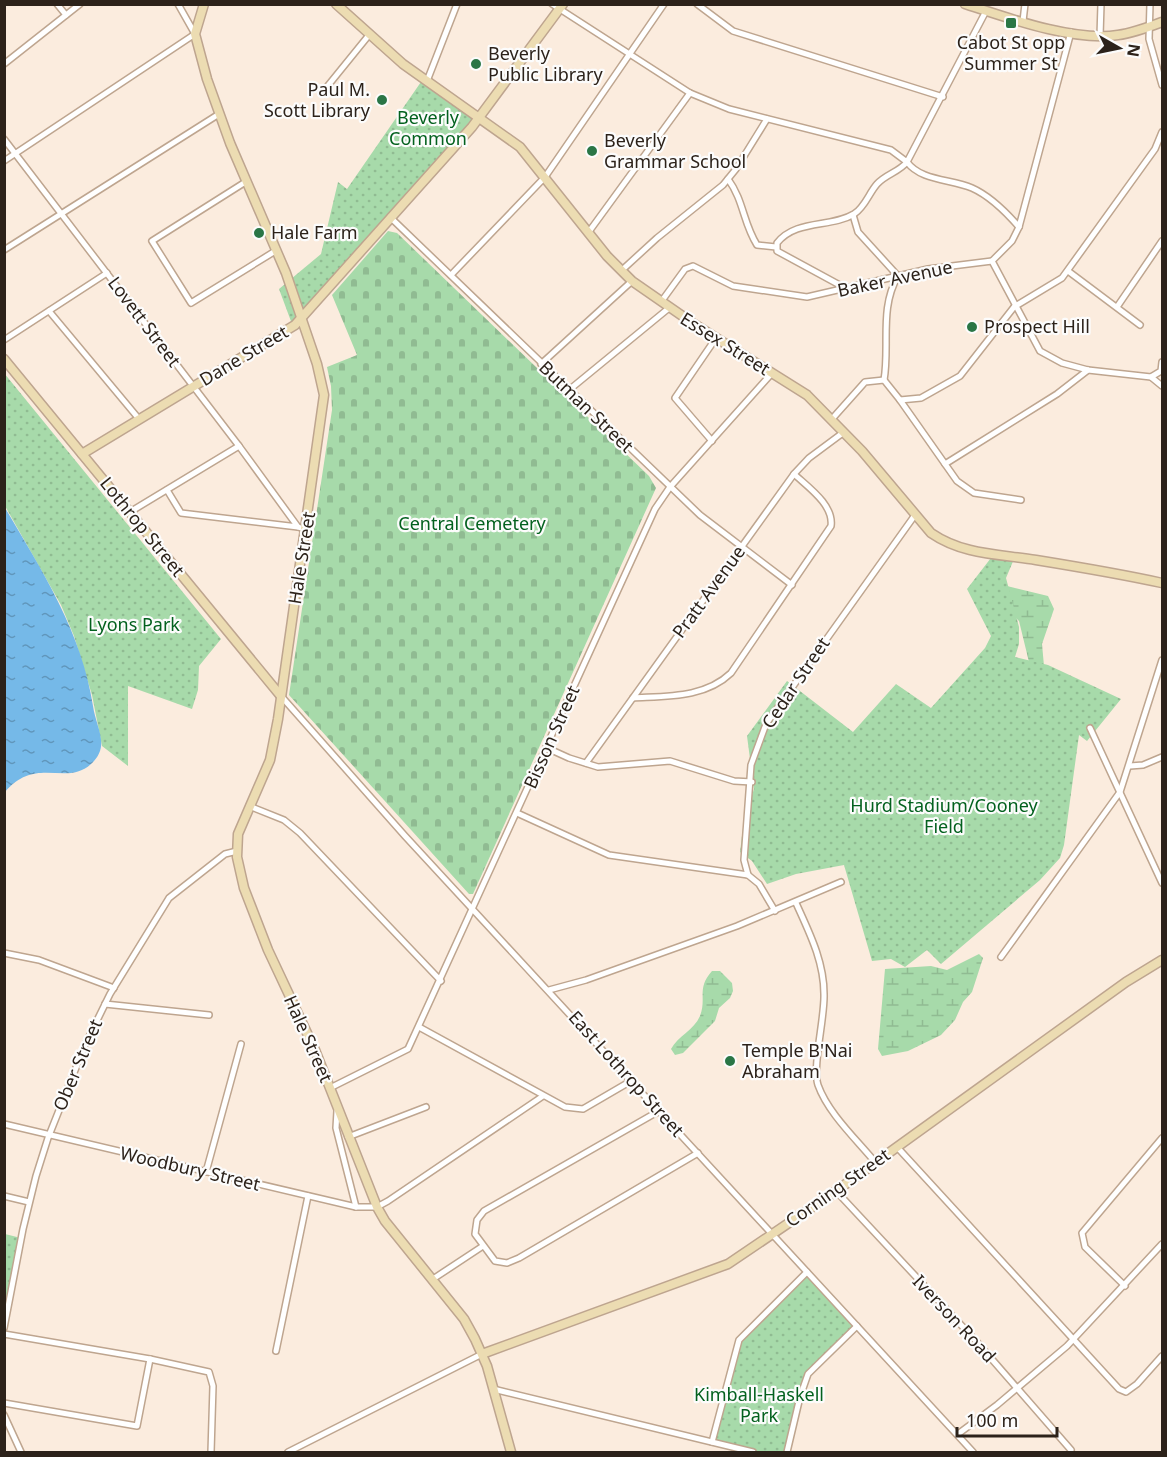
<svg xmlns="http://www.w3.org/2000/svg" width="1167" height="1457" font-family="'Noto Sans',sans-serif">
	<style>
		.wetland { fill: url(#wetland-marsh) }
		.cemetery { fill: url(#cemetery-stones) }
		.park { fill: url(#park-dots) }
		.water { fill: url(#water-ripples) }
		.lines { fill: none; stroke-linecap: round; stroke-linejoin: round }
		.street-casing { stroke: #bea58f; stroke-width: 8 }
		.secondary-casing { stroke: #bea58f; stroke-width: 11 }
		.street { stroke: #fff; stroke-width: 5 }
		.secondary { stroke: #ecdcb2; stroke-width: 8 }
		.poi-dot { fill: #2a7646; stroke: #fcfcfc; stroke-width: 2 }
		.labels { text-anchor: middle; stroke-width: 4.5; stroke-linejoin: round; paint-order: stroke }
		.poi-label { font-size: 18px; fill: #2c221a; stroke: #fcfcfc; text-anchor: start }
		.park-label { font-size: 18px; fill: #03611e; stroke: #fcfcfc }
		.street-label { font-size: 18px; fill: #2c221a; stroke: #fcfcfc }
	</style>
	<defs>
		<pattern id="wetland-marsh" width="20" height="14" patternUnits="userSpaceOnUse" patternTransform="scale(1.5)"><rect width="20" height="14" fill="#a7daaa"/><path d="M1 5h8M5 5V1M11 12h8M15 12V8" fill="none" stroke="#90bb92"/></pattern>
		<pattern id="cemetery-stones" width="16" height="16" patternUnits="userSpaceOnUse" patternTransform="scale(1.5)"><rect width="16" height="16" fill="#a7daaa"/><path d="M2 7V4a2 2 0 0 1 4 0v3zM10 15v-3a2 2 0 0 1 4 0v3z" fill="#90bb92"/></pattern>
		<pattern id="park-dots" width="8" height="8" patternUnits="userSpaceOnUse" patternTransform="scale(1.5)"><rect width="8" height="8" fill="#a7daaa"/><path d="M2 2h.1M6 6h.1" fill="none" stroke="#90bb92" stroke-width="1.8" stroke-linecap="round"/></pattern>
		<pattern id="water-ripples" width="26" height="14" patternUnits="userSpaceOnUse" patternTransform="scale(1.5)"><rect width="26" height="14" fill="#75b9e8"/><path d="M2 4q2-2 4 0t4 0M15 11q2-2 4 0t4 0" fill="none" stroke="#6096bb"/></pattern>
	</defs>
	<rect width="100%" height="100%" fill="#fbecde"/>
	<g class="wetland">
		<polygon points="1007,586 1048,596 1054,609 1042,644 1044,666 1029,662 1019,621 1012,614"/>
		<polygon points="979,954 983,958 972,992 963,1002 955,1020 941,1035 908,1051 882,1056 878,1049 885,969 931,966 947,970"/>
		<path d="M712 971H720L732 983 733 991 730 998 719 1008 715 1021 683 1053 675 1055 671 1049C678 1036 694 1030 700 1016 707 998 696 989 712 971Z"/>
	</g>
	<polygon class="cemetery" points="388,231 397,233 649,476 656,488 473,894 469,894 289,695 332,410 331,386 327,367 357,355 332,295"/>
	<g class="park">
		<polygon points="423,79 477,121 292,324 279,289 321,254 338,182 347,189"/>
		<polygon points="4,373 221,639 199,666 198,690 192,709 128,686 128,766 102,746 92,695 74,636 61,605 5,506"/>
		<polygon points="994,554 1014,559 1006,578 1019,627 1019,644 1015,657 1048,665 1121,699 1087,741 1079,735 1064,845 1060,858 1040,880 941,964 927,950 905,967 891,959 872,961 844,865 796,874 767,884 752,861 740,852 744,820 754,789 747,736 787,681 853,732 896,684 931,708 985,648 991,636 967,589"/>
		<polygon points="5,1234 21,1238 5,1327"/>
		<polygon points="804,1273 857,1326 818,1362 804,1384 787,1452 753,1452 712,1442 721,1396 739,1340"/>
	</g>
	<path class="water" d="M4 506C41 569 82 632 93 706 96 728 111 746 91 764 66 787 36 755 5 792Z"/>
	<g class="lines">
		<g class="street-casing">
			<g id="street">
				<polyline points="57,4 66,15"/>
				<polyline points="552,4 690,93 729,109 891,150 907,162 986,11"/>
				<polyline points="697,4 733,31 943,97"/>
				<polyline points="1150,4 1149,39 1162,85"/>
				<polyline points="1023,21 1025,4"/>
				<polyline points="1100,36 1101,4"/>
				<polyline points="4,64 80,4"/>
				<polyline points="427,81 457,4"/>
				<polyline points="326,88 369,35"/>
				<polyline points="4,139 239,446 298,527 307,530"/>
				<polyline points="4,161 195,34 178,4"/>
				<path d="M728 179C744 201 743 223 757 245L776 247"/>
				<polyline points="247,181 152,241 191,303 277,250"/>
				<path d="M853 215 858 232 898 276C879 308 890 346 884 380"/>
				<polyline points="390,217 700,515 792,585"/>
				<polyline points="588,233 690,93"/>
				<polyline points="4,250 219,114"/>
				<polyline points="992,261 1012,241 1019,227 1071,32"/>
				<polyline points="621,271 657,238 723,185 736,169 767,119"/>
				<polyline points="1068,271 1140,325"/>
				<polyline points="451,275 545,177 664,4"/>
				<path d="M847 289 777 251V243C796 219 831 228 854 214 865 207 869 193 877 184 886 174 899 172 907 162 921 181 951 179 972 188 990 196 1006 212 1019 227"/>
				<polyline points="661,302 685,269 693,266 733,286 807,297 928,269 992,261 1040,351 1062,363 1088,370 1151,377 1162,386"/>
				<polyline points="1117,307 1162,241"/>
				<polyline points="49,311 139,419"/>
				<polyline points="4,340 107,273"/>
				<polyline points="541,364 632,281"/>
				<polyline points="1151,377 1161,371 1162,362"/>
				<polyline points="569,390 669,308"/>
				<polyline points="900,400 957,481 974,493 1021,500"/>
				<polyline points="832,419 865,382 884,380 900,400 921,398 960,376 1014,307 1062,278 1155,149 1162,132"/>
				<polyline points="712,441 675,398 716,338"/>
				<polyline points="945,464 1057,394 1088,370"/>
				<polyline points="167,490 181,513 298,527"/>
				<polyline points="130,512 239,446"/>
				<polyline points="281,696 405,836 973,1452"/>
				<path d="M633 698C667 696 705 698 731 673L831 526C834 505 808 487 794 474"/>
				<polyline points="1090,728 1162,883"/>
				<polyline points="547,748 569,758 598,767 670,761 734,781 752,782"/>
				<polyline points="586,763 794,474 809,458 844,432"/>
				<polyline points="1130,766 1143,765 1162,757"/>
				<polyline points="249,806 284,820 300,833 441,981"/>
				<polyline points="517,813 609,855 748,875 759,884 775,911"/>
				<polyline points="748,875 744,860 751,765 766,724 915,515"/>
				<path d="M796 903C809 932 824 961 824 994 825 1017 812 1067 818 1085 828 1113 856 1139 875 1162"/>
				<polyline points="4,953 39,960 114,988"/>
				<polyline points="1001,957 1120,792 1162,660"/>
				<polyline points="549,990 586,980 737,926 841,882"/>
				<polyline points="105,1004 209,1015"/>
				<polyline points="419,1027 565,1107 583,1109 631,1081"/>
				<polyline points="330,1088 408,1049 655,509 670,487 772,373"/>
				<polyline points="337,1111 336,1128 356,1207"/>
				<polyline points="659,1111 484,1211 477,1220 475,1234 495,1261 507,1263 519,1258 698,1153"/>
				<polyline points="4,1124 356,1207 377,1207 388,1201 543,1096"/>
				<polyline points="348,1137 426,1107"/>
				<polyline points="897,1147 1119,1389 1126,1392 1137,1384 1162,1356"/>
				<polyline points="206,1172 241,1044"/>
				<polyline points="836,1191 976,1341 1071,1450"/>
				<polyline points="4,1196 29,1202"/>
				<polyline points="433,1279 483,1246"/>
				<polyline points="1125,1286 1085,1247 1082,1233 1162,1138"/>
				<polyline points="4,1328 23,1229 36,1176 48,1138 85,1045 110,994 169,898 225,854 237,851"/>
				<polyline points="4,1334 150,1359 209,1372 213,1386 211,1452"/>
				<polyline points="276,1351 308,1196"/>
				<polyline points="493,1389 753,1452"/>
				<polyline points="4,1403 137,1426 150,1359"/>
				<polyline points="4,1415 21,1452"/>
				<polyline points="958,1434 997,1405 1067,1346 1162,1244"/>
				<polyline points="712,1442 739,1340 807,1272"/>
				<polyline points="288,1452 482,1354"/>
				<polyline points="787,1452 800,1397 808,1374 857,1326"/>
			</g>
		</g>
		<g class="secondary-casing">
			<g id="secondary">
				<polyline points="204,4 195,34 207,79 230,143 286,273 317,364 324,395 278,719 270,760 238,834 237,857 244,888 268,950 315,1050 377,1207 385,1221 464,1319 475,1339 487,1366 511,1452"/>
				<path d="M336 4 403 64 520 147 607 256 632 281 694 324 807 395 862 451 931 533C963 555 999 554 1036 560 1079 567 1121 574 1162 583"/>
				<path d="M965 4C1008 18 1074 42 1118 35 1133 33 1149 27 1162 22"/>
				<polyline points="4,359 280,695"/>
				<polyline points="82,454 295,325 472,127 563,4"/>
				<polyline points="482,1354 728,1264 836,1191 1126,982 1162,960"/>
			</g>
		</g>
		<use href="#street" class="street"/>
		<use href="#secondary" class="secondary"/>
	</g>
	<g class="poi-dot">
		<rect x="1005" y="17" width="12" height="12" rx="3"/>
		<circle cx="476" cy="64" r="6"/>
		<circle cx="382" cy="100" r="6"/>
		<circle cx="592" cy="151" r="6"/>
		<circle cx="259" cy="233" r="6"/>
		<circle cx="972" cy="327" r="6"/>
		<circle cx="730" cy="1061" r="6"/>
	</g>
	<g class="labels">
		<g class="poi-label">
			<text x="1011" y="49" text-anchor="middle">Cabot St opp<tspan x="1011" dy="21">Summer St</tspan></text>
			<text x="488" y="60">Beverly<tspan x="488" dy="21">Public Library</tspan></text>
			<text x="370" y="96" text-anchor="end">Paul M.<tspan x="370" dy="21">Scott Library</tspan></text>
			<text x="604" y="147">Beverly<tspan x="604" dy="21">Grammar School</tspan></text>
			<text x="271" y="239">Hale Farm</text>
			<text x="984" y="333">Prospect Hill</text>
			<text x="742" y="1057">Temple B'Nai<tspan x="742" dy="21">Abraham</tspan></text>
		</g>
		<g class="park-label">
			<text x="428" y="124">Beverly<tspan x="428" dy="21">Common</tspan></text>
			<text x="472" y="530">Central Cemetery</text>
			<text x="134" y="631">Lyons Park</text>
			<text x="944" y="812">Hurd Stadium/Cooney<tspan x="944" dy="21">Field</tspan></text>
			<text x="759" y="1401">Kimball-Haskell<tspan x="759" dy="21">Park</tspan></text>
		</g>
		<g class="street-label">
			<text transform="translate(895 279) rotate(-12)" y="6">Baker Avenue</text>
			<text transform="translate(144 322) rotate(53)" y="6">Lovett Street</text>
			<text transform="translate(725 344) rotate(32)" y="6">Essex Street</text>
			<text transform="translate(244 356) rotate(-31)" y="6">Dane Street</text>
			<text transform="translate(586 407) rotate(44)" y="6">Butman Street</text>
			<text transform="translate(142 527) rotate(51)" y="6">Lothrop Street</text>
			<text transform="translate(302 558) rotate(-81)" y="6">Hale Street</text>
			<text transform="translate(709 592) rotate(-54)" y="6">Pratt Avenue</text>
			<text transform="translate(796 683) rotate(-56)" y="6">Cedar Street</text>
			<text transform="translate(552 737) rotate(-66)" y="6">Bisson Street</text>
			<text transform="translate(308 1039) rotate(66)" y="6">Hale Street</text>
			<text transform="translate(78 1065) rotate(-67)" y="6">Ober Street</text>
			<text transform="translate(626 1074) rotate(48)" y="6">East Lothrop Street</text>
			<text transform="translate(190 1169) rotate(13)" y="6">Woodbury Street</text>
			<text transform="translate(838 1188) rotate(-35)" y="6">Corning Street</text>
			<text transform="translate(954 1319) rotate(47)" y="6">Iverson Road</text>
		</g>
	</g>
	<rect width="1167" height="1457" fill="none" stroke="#2c221a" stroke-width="12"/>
	<g transform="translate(1119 48) rotate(99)" stroke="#fcfcfc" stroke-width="4.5" paint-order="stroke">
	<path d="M0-4.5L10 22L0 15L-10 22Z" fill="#2c221a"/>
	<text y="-9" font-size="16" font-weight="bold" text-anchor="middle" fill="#2c221a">N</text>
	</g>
	<path d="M957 1427v9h100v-9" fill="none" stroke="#2c221a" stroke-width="3"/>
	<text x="966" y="1427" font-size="18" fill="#2c221a" stroke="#fcfcfc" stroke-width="4.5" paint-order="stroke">100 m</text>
</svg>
